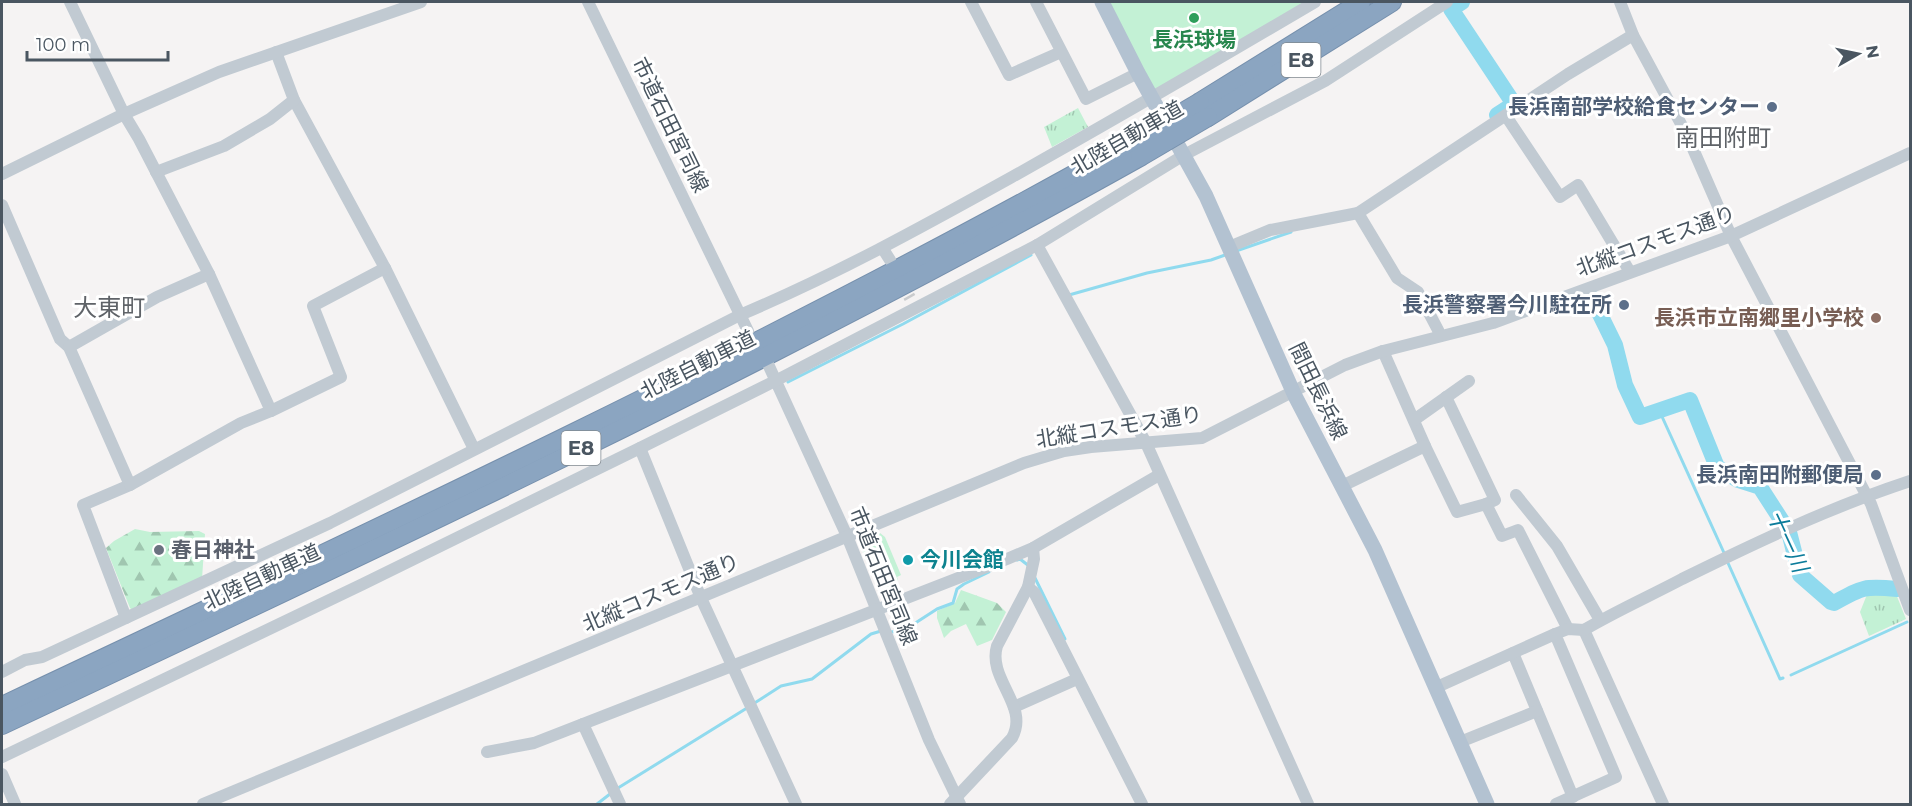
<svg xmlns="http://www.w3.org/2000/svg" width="1912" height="806" font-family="Montserrat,'Noto Sans JP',sans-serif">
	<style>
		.grass { fill: #c3f1d5 }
		.forest { fill: url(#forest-firs) }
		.park { fill: url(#park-tufts) }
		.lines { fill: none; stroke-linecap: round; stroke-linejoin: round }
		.stream { stroke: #90daee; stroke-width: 3 }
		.river { stroke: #90daee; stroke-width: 16 }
		.minor-tunnel { stroke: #caccce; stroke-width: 12; stroke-dasharray: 12 6; stroke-linecap: butt }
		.highway-casing { stroke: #7690ad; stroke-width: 20 }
		.minor { stroke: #c1cad2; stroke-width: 12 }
		.major { stroke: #b3c2d1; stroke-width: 15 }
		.highway { stroke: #8ba5c1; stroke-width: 18 }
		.highway-bridge-casing { stroke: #7690ad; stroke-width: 20; stroke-linecap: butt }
		.highway-bridge { stroke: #8ba5c1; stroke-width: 18 }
		.leisure-dot { fill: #2e9e5b; stroke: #fff; stroke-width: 2 }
		.service-dot { fill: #5c6f8a; stroke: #fff; stroke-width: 2 }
		.education-dot { fill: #8d6e63; stroke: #fff; stroke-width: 2 }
		.worship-dot { fill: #6b7280; stroke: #fff; stroke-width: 2 }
		.culture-dot { fill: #0f9aa8; stroke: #fff; stroke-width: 2 }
		.labels { text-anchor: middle; stroke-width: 6; stroke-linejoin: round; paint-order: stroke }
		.shield { fill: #fff; stroke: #808990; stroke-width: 1.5 }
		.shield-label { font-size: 20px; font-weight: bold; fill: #4a5661 }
		.leisure-label { font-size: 21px; font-weight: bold; fill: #27864d; stroke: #fff }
		.service-label { font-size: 21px; font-weight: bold; fill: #4e5e75; stroke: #fff; text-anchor: end }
		.street-label { font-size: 21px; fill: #4a5661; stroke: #fff }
		.education-label { font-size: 21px; font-weight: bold; fill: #785e54; stroke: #fff; text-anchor: end }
		.worship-label { font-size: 21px; font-weight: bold; fill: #5b616d; stroke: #fff; text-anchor: start }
		.culture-label { font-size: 21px; font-weight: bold; fill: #0d838f; stroke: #fff; text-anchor: start }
		.water-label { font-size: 22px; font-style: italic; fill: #0c7c9b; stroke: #fff }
		.quarter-label { font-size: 24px; fill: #5f6368; stroke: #fff }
	</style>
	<defs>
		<pattern id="forest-firs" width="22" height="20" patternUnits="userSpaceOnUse" patternTransform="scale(1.5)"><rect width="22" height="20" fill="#c3f1d5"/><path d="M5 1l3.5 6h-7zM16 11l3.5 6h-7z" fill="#a0c6b0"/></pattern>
		<pattern id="park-tufts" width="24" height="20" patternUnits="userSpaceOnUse" patternTransform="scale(1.5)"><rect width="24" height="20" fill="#c3f1d5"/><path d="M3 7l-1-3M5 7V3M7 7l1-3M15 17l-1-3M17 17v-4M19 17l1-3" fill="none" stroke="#a0c6b0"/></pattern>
	</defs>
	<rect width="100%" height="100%" fill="#f5f3f3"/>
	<g class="grass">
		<polygon points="1109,2 1316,2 1158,99"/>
		<polygon points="880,533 885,537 901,575 897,577 898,580 892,592 879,592 861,547 865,539"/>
	</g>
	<g class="forest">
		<polygon points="135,529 150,532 199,531 205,534 202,579 133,611 130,608 106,548 114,541"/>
		<polygon points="961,590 997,603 1006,612 992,640 977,646 966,624 951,631 944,638 937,618 937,611 955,603"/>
	</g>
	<g class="park">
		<polygon points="1078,108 1088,127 1052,147 1044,127"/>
		<polygon points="1868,592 1896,594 1906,619 1869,636 1860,612"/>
	</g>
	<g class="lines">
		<g class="stream">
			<polyline points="1236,251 1291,232"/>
			<polyline points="1069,295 1147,273 1211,260 1225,255"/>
			<polyline points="788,382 903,324 1031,255"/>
			<polyline points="1659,410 1725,555"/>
			<polyline points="1017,560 1020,559 1029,566"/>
			<polyline points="1728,563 1780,679 1783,678"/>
			<polyline points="1035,578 1065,639"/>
			<polyline points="890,632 903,631 937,609 953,603 957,589 964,584 989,572"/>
			<polyline points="1791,675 1907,622"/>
			<polyline points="753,704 781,686 812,679 871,634 881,631"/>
			<polyline points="618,788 747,708"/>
			<polyline points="597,804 610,794"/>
		</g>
		<g class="river">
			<polyline points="1462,2 1451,9 1514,104 1497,115"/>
			<path d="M1592 298 1615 345 1625 385 1640 417 1690 400 1717 467 1738 480 1760 487 1789 532 1800 575 1831 602 1834 603C1863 587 1864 586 1897 589"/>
		</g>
		<polyline class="minor-tunnel" points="900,280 910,298"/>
		<g class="highway-casing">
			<g id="highway">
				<polyline points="1200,102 1361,2"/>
				<polyline points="1208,117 1392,2"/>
				<path d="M2 706C187 619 373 531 557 441 751 346 944 248 1132 142"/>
				<path d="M2 725C386 545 770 364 1140 157"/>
			</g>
		</g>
		<g class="minor">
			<polyline points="70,2 124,114 139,139 209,274 271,411"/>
			<polyline points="588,2 748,331"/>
			<polyline points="971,2 1009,75 1061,52"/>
			<polyline points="1036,2 1086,99 1138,73"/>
			<polyline points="1620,2 1633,35 1687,135 1731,236 1871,504 1910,610"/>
			<polyline points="276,52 294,100 385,268 474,449"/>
			<polyline points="1506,116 1560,197 1578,185 1630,272"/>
			<polyline points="156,172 224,146 270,119 294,100"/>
			<polyline points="2,174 124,114 219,72 421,2"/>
			<polyline points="2,205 60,339 69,347 130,485 83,505 126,618"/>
			<polyline points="1358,213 1397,278 1418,292 1438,330 1440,336"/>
			<polyline points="1037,245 1146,443 1308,804"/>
			<polyline points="1229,247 1270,230 1358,213 1568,74 1633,35"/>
			<polyline points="883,249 890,260"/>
			<polyline points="69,347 157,297 209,274"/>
			<polyline points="1383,351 1425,446"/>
			<polyline points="768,364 847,536 929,740 960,804"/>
			<polyline points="1446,397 1495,500 1486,504"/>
			<polyline points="1414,420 1469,381"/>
			<polyline points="640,448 701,598 796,804"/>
			<polyline points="130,485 241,423 271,411 341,377 313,306 385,268"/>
			<polyline points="1342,486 1425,446 1457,512 1486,504 1502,536 1518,530 1568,629"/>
			<polyline points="1516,495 1557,546 1600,620"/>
			<polyline points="1028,587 1034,592 1142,804"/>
			<polyline points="1584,630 1663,804"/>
			<polyline points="1513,653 1573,797"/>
			<path d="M2 672 25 660 42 657 330 523 740 315C835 275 922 227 1012 177 1114 120 1215 61 1315 2"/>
			<polyline points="1437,687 1555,634"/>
			<polyline points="1014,707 1077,679"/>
			<polyline points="583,724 620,804"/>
			<polyline points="1460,742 1537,711"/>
			<polyline points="487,752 534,743 1007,559 1033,548 1159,475"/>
			<polyline points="2,757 363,584 640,448 777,380 1037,245 1184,155 1325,81 1447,2"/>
			<polyline points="2,774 15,804"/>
			<polyline points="203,804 1024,463 1064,451 1091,447 1202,438 1345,365 1383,351 1493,323 1731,236 1910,153"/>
			<path d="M950 804 1012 738C1030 706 987 679 997 646L1028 587 1034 559 1033 548"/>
			<path d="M1556 804 1616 777 1555 634 1568 629 1584 630C1616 611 1650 596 1682 579 1757 542 1831 507 1910 481"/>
		</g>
		<polyline class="major" points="1102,2 1138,73 1206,196 1295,396 1375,550 1487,804"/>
		<use href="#highway" class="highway"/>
		<g class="highway-bridge-casing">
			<g id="highway-bridge">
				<polyline points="1132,142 1200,102"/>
				<polyline points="1140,157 1208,117"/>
			</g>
		</g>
		<use href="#highway-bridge" class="highway-bridge"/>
	</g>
	<circle class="leisure-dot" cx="1194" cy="18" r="6"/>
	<g class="service-dot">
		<circle cx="1772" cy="107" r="6"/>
		<circle cx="1624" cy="305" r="6"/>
		<circle cx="1876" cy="475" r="6"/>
	</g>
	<circle class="education-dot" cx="1876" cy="318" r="6"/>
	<circle class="worship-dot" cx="159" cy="550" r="6"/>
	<circle class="culture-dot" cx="908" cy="560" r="6"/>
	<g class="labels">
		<g class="shield">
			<rect x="1281.5" y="43" width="39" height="34" rx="4.5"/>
			<rect x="561.5" y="431" width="39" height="34" rx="4.5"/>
		</g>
		<g class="shield-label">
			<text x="1301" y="67">E8</text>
			<text x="581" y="455">E8</text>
		</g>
		<g class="leisure-label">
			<text x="1194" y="47">長浜球場</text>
		</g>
		<g class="service-label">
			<text x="1760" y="114">長浜南部学校給食センター</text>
			<text x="1612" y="312">長浜警察署今川駐在所</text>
			<text x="1864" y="482">長浜南田附郵便局</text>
		</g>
		<g class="street-label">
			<text transform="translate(670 125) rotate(64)" y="7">市道石田宮司線</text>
			<text transform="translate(1127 138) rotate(-30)" y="7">北陸自動車道</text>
			<text transform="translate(1656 241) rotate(-20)" y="7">北縦コスモス通り</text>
			<text transform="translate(698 365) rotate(-27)" y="7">北陸自動車道</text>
			<text transform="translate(1318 391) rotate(64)" y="7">間田長浜線</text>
			<text transform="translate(1119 427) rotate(-9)" y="7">北縦コスモス通り</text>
			<text transform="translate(883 576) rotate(68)" y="7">市道石田宮司線</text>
			<text transform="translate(262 577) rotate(-25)" y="7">北陸自動車道</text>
			<text transform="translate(661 593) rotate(-23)" y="7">北縦コスモス通り</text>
		</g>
		<g class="education-label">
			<text x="1864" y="325">長浜市立南郷里小学校</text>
		</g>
		<g class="worship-label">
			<text x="171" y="557">春日神社</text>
		</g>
		<g class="culture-label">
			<text x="920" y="567">今川会館</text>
		</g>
		<g class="water-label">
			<text transform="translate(1788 541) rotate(65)" y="8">十一川</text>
		</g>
		<g class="quarter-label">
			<text x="1723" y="146">南田附町</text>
			<text x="109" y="316">大東町</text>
		</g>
	</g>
	<rect width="1912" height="806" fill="none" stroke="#4a5661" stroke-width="6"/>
	<g transform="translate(1858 54) rotate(81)" stroke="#ffffff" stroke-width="4.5" paint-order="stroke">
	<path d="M0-4.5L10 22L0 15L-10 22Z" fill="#4a5661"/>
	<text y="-9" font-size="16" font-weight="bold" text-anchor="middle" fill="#4a5661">N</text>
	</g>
	<path d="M27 51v9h141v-9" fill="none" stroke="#4a5661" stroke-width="3"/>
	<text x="36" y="51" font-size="18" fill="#4a5661" stroke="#ffffff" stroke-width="4.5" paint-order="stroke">100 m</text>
</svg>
